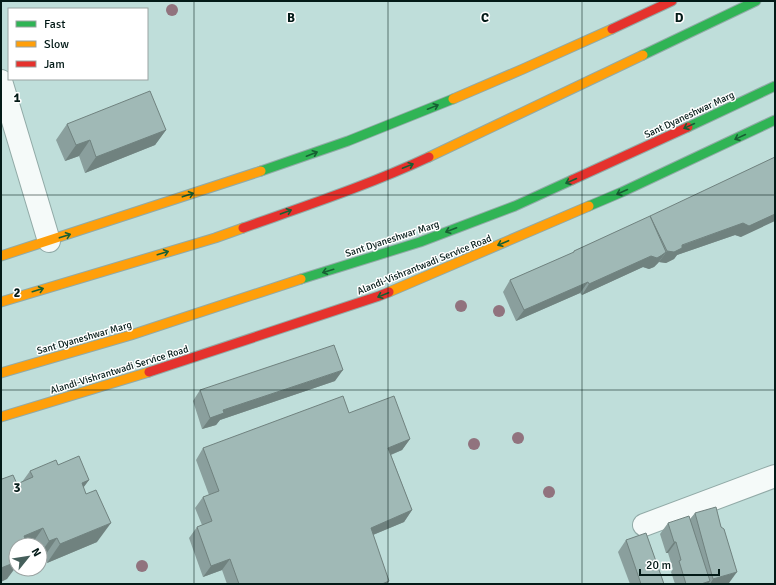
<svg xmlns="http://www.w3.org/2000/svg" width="776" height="585" font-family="Signika,sans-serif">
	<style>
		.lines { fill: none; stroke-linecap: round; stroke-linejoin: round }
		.street-casing { stroke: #91aaa7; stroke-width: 24 }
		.fast-casing { stroke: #91aaa7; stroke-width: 11 }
		.slow-casing { stroke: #91aaa7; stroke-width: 11 }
		.jam-casing { stroke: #91aaa7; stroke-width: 11 }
		.street { stroke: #f5faf9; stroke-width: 22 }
		.fast { stroke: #30b455; stroke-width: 9 }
		.slow { stroke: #ff9f0a; stroke-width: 9 }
		.jam { stroke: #e5322d; stroke-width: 9 }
		.tree { fill: #91737e }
		.wall { fill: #8a9f9d }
		.shaded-wall { fill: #70827f }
		.building { fill: #a0b9b6; stroke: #70827f }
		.oneway { stroke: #175f33 }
		.grid { fill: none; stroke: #031a17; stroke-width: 1; stroke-opacity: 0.55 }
		.labels { text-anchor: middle; stroke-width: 3; stroke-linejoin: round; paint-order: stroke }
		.street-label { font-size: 10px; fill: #031a17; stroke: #fff }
		.grid-label { font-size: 13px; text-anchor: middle; font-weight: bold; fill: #031a17; stroke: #fff; stroke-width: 3; stroke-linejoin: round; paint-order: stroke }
	</style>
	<rect width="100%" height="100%" fill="#bfdeda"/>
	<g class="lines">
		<g class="street-casing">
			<g id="street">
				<polyline points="1,81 49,241"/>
				<polyline points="644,525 775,476"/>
			</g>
		</g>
		<g class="fast-casing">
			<g id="fast">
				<polyline points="643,55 756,1"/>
				<polyline points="688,127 775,86"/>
				<polyline points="261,171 348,141 453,99"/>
				<polyline points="589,206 622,192 775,120"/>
				<polyline points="301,279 420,242 515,206 572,180"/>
			</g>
		</g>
		<g class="slow-casing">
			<g id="slow">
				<polyline points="453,99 523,69 612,29"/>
				<polyline points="429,157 643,55"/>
				<polyline points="1,256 261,171"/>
				<polyline points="389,292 589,206"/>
				<polyline points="1,302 215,238 243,228"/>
				<polyline points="1,373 131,335 301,279"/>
				<polyline points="1,417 149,372"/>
			</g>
		</g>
		<g class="jam-casing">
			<g id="jam">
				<polyline points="612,29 672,1"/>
				<polyline points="572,180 688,127"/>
				<path d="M243 228C305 206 369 185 429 157"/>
				<polyline points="149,372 379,296 389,292"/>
			</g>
		</g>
		<use href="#street" class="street"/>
		<use href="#fast" class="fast"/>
		<use href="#slow" class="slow"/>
		<use href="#jam" class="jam"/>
	</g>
	<g class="tree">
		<circle cx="172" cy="10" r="6"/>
		<circle cx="461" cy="306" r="6"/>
		<circle cx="499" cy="311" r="6"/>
		<circle cx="518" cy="438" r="6"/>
		<circle cx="474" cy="444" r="6"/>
		<circle cx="549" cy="492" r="6"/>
		<circle cx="142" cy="566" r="6"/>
	</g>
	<g class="wall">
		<polygon points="67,124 166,130 155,145 85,173 79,156 65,161 56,140"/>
		<polygon points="775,157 741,237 735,235 677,255 674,259 666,263 659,262 654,267 649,269 643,267 582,295 580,293 516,321 503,292 510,280 573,253 574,251 650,217"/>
		<polygon points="335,381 220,420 216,425 202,429 193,401 200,390"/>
		<polygon points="349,413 410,439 402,450 391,455 412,510 404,522 373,535 387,584 227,584 222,570 203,577 189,538 197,527 202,525 195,508 203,497 209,495 196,460 203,448"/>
		<polygon points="58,465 89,480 83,487 97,542 47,563 44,557 40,558 40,545 16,545 7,579 2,479 17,484 22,482 30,471"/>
		<polygon points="695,513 729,583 725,584 675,584 671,572 673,569 668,553 666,553 660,534 668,523 690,519"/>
		<polygon points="626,540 664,584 630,584 618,552"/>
	</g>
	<g class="shaded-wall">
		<polygon points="166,130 155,145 85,173 96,157"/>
		<polygon points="90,140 79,156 65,161 76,145"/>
		<polygon points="775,214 775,221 741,237 735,235 677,255 674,259 666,263 659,262 667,251 743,223"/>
		<polygon points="666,252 658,263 654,267 649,269 643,267 582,295 589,284 651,256"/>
		<polygon points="588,282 580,293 516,321 524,310"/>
		<polygon points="343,370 335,381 220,420 216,425 202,429 210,418 223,410"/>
		<polygon points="410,439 402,450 380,459 388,448"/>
		<polygon points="89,480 75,499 82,483"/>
		<polygon points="412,510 404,522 363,539 371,528"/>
		<polygon points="111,523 97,542 47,563 60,544"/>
		<polygon points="43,528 31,545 18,545 24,536"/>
		<polygon points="57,538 44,557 40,558 40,554 49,541"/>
		<polygon points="674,542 676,542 668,553 666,553"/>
		<polygon points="16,553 16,567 7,579 1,582 1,568"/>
		<polygon points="230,559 222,570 203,577 211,566"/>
		<polygon points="737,572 729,583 725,584 710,584 713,579"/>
		<polygon points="389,581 387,584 382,584"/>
		<polygon points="710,581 708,584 701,584"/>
	</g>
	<g class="building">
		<polygon points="150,91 166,130 96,157 90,140 76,145 67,124"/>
		<polygon points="775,157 775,214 749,226 743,223 682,245 682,248 674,252 667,251 650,216"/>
		<polygon points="650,216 666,252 662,255 657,258 651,256 589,284 588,282 524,310 510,280 574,252 574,251"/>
		<polygon points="334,345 343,370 223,410 224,413 210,418 200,390"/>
		<polygon points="343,396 349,413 394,396 410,439 388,448 412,510 371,528 389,581 382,584 239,584 230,559 211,566 197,527 212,521 203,497 219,491 203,448"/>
		<polygon points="79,456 89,480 82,483 86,494 96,490 111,523 60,544 57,538 49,541 43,528 24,536 28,545 16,545 16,562 1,568 1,477 2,479 13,475 17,484 33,477 30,471 56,460 58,465"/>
		<polygon points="716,507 721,527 724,529 737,572 713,579 695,513"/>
		<polygon points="689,516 710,581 701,584 686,584 679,561 681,560 676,542 674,542 668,523"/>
		<polygon points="646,533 664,584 641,584 626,540"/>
	</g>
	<defs><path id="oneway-shaft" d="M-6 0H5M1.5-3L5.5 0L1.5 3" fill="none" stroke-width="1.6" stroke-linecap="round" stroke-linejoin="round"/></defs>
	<g class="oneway">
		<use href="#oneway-shaft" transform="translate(433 107) rotate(-22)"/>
		<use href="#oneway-shaft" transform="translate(689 126) rotate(155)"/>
		<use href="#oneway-shaft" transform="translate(740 137) rotate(155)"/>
		<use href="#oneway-shaft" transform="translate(312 154) rotate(-21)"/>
		<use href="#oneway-shaft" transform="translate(408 166) rotate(-22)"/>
		<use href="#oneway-shaft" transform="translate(571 181) rotate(156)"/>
		<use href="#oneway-shaft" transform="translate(622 192) rotate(156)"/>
		<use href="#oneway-shaft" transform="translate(188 195) rotate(-18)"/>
		<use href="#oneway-shaft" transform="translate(286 212) rotate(-20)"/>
		<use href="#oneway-shaft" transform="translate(451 230) rotate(159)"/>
		<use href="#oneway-shaft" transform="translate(65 236) rotate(-18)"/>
		<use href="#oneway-shaft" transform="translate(503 243) rotate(157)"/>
		<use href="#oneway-shaft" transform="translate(163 253) rotate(-17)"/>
		<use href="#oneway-shaft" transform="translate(328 271) rotate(163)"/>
		<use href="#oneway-shaft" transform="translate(38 290) rotate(-17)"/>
		<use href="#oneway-shaft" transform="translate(383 295) rotate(158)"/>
	</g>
	<path class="grid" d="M194 1V584M388 1V584M582 1V584M1 195H775M1 390H775"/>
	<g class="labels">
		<g class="street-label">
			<text transform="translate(689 114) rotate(-25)" y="4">Sant Dyaneshwar Marg</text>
			<text transform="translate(392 238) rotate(-18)" y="4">Sant Dyaneshwar Marg</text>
			<text transform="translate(424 264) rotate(-22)" y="4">Alandi-Vishrantwadi Service Road</text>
			<text transform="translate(84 337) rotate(-16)" y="4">Sant Dyaneshwar Marg</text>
			<text transform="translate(119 369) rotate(-17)" y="4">Alandi-Vishrantwadi Service Road</text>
		</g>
	</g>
	<g class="grid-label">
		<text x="291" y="22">B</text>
		<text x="485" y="22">C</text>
		<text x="679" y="22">D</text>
		<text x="17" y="102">1</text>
		<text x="17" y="297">2</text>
		<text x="17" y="492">3</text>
	</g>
	<rect width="776" height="585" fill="none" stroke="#031a17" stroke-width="4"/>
	<rect x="8" y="8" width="140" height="72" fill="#ffffff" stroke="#9aa3a2"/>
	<rect x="16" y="21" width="20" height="6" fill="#30b455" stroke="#9aa3a2"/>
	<text x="44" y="28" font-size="12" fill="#031a17">Fast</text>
	<rect x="16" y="41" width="20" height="6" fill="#ff9f0a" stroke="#9aa3a2"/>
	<text x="44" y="48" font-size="12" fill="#031a17">Slow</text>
	<rect x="16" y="61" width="20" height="6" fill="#e5322d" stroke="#9aa3a2"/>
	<text x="44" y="68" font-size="12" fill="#031a17">Jam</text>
	<g transform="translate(28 557) rotate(60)"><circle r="19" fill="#ffffff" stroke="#9aa3a2"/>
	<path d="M0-3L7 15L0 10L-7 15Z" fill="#455f5b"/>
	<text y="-6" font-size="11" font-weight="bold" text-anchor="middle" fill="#031a17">N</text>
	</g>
	<path d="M640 569v6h79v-6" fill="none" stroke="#031a17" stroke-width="2"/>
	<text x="646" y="569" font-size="12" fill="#031a17" stroke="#ffffff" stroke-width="3" paint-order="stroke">20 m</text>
</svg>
